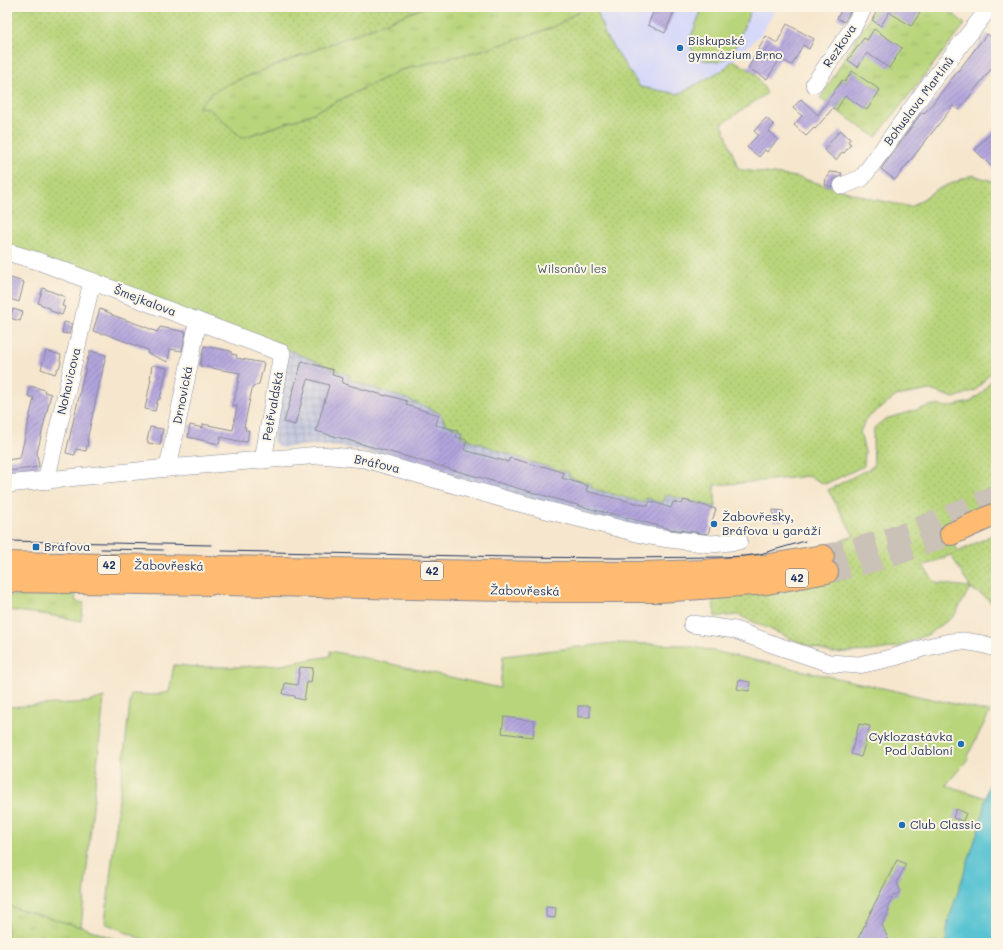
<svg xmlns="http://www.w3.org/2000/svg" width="1003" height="950" font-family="Mali,sans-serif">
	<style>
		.built { fill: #d5d8f9 }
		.industrial { fill: url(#industrial-grid) }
		.grass { fill: url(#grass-tufts); stroke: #6a826d }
		.park { fill: url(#park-dots); stroke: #6a826d; fill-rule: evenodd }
		.garden { fill: #b9d57c; stroke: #6a826d }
		.water { fill: #58c3d2; stroke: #3a7998 }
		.building { fill: url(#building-hatch) }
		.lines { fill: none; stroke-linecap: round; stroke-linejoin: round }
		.highway-tunnel { stroke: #cac1b7; stroke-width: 22; stroke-dasharray: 22 11; stroke-linecap: butt }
		.minor-casing { stroke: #888a96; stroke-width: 18 }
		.highway-casing { stroke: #888a96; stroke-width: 24 }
		.minor { stroke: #fff; stroke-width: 17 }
		.highway { stroke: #ffbb71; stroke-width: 22 }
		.tram { stroke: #1b2f5e; stroke-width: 1 }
		.poi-dot { fill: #1f6fb2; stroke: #fcf5e5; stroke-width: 1.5 }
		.labels { text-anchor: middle; stroke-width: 4; stroke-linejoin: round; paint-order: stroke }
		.shield { fill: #fcf5e5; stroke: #5e6a86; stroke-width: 1 }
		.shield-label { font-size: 11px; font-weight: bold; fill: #1b2f5e }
		.poi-label { font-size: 12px; fill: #1b2f5e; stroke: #fcf5e5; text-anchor: start }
		.street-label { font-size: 12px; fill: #1b2f5e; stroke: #fcf5e5 }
		.park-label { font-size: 12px; fill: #425866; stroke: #fcf5e5 }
	</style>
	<defs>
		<pattern id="industrial-grid" width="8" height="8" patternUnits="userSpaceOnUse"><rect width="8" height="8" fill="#bdc3de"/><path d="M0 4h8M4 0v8" fill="none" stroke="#999fb7"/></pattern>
		<pattern id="grass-tufts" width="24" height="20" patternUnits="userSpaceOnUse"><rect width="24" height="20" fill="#b9d57c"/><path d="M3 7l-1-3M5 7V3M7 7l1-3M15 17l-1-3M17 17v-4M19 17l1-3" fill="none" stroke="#9eb76e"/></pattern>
		<pattern id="park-dots" width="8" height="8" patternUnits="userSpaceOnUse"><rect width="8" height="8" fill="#b9d57c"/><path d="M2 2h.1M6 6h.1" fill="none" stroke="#9eb76e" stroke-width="1.8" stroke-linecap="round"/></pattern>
		<pattern id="building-hatch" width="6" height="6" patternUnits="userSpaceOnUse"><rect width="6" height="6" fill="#b2a4dc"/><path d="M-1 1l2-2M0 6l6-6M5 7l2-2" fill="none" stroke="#9086b6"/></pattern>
	</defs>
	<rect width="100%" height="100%" fill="#fcf5e5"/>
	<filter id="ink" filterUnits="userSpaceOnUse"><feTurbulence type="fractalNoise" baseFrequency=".025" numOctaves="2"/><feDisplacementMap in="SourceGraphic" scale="8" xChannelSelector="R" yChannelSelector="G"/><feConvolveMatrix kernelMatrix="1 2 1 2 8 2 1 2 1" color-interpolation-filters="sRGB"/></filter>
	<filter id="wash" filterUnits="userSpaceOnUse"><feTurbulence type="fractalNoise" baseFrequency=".012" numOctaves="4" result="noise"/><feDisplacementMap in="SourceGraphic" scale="16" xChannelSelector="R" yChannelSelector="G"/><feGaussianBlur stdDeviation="0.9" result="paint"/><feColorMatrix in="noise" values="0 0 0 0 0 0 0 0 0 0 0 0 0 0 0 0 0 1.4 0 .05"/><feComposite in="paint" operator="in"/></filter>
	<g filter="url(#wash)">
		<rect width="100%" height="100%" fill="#f6e6cd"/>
		<polygon class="built" points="597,7 778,7 760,35 724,69 679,94 640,87 605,35 597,10"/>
		<polygon class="industrial" points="289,350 350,376 350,380 404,398 440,413 446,424 462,430 467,439 531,462 570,473 569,477 591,484 591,488 644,503 646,498 665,495 716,507 704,549 372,453 342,447 313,445 280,448 273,441"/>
		<g class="grass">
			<polygon points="425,7 586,7 554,27 491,48 401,70 307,116 242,138 208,108 198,107 210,94 228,84"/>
			<polygon points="876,7 945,7 965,24 876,137 836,110 845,95 880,90 852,72 845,82 842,80 827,103 820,99"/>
			<polygon points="76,592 75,601 84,603 81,621 49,615 7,610 7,596 42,593"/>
			<polygon points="7,906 75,924 125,943 7,943"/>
		</g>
		<g class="park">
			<polygon points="7,7 425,7 228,84 210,94 198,107 208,108 242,138 307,116 401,70 491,48 554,27 586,7 597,7 597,10 605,35 640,87 679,94 724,69 733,60 755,73 767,93 722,124 738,168 742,170 797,177 872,199 911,207 936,190 972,175 996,182 996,366 976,390 954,398 930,390 896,396 866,419 860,432 865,452 864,466 825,484 808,476 753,482 714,485 716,507 666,495 663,503 646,498 644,503 591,488 591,484 569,477 569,473 531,462 467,439 461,436 462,430 446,424 440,413 404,398 350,380 350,376 289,350 7,247"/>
			<path d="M996 374V503L980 510 954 542 958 552 996 533V607L984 596 970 588 954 616 929 634 898 647 871 651 832 653 803 644 738 615 715 617 713 598 829 582 845 578 840 541 854 536 828 490 874 466 873 438 874 428 885 419 933 405 948 407 970 402 982 393ZM951 555 970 587H969L936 583 923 566Z"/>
		</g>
		<g class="garden">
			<polygon points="703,7 752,7 732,55 719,62 703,60 692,50 690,39"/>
			<polygon points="614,643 685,645 878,687 990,712 970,751 967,760 946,785 986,798 979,829 948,922 946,943 157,943 146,941 105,923 131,694 154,695 169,692 174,665 200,667 236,667 281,665 330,656 330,651 360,657 500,688 503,656 579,647"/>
			<polygon points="104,697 81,927 7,906 7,707 88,702"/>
		</g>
		<polygon class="water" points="996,751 996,943 946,943 948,922 979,828"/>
		<g id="blocks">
			<g class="building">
				<polygon points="655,7 676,7 665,33 648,25"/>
				<polygon points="843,7 853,7 844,22 837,18"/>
				<polygon points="879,7 924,7 911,26 889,12 881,26 872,20"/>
				<polygon points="787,24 814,39 809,49 803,45 792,65 780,59 767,79 748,68 766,36 777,43"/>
				<polygon points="874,29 902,48 889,68 867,53 858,67 848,60 864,38 867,40"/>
				<polygon points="987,34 996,41 996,63 959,110 953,106 895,180 881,169 922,112 923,114 929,108"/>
				<polygon points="852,71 880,90 867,110 845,96 836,110 833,108 815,129 814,128 806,136 794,125 802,116 793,108 801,99 818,115 842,80 845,82"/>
				<polygon points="766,118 774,125 769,131 778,139 767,152 765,150 759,157 747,147 758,135 754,131"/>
				<polygon points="996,127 996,171 975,150"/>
				<polygon points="840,130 850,139 848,142 851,144 844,153 842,152 836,160 824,150"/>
				<polygon points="829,172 842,173 841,176 834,180 832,184 832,187 825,185 826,177 828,177"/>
				<polygon points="7,277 24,282 19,302 7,298"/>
				<polygon points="43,288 65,297 62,306 65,307 62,315 51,311 51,309 38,303"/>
				<polygon points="13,309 23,312 20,321 10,318"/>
				<polygon points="100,309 112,314 112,315 143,326 157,332 160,327 186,332 182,351 170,349 168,362 147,353 148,350 103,333 102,334 93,331"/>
				<polygon points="64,322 72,324 69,334 62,333"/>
				<polygon points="204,346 231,351 231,354 237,355 236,358 264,363 259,384 253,387 252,389 244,427 246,427 245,430 249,430 247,442 238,441 221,437 219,444 188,437 190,425 203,428 203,424 233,430 237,406 233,406 240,373 200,366"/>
				<polygon points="46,351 61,355 60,360 61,363 59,368 57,369 55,374 41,369"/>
				<polygon points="90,351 106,355 87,440 88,441 86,451 76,449 75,455 66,453 88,357 89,357"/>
				<polygon points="302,361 333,370 332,375 343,378 342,383 386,396 386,395 407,401 406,405 439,415 436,425 458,431 456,437 467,440 464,450 508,462 510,458 543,467 543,466 564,473 562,478 588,486 586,491 648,506 650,501 671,508 673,502 682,504 684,500 716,509 708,534 670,529 629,518 591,509 316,431 329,385 308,379 295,425 284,422"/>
				<polygon points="152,365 167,368 160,399 158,399 155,411 145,409 151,379 150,379"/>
				<polygon points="30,386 45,390 44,392 51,394 37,453 39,467 9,471 7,460 20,458 34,398 28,396"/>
				<polygon points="150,427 163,429 160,445 148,443 148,441 147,441"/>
				<polygon points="773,510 783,511 783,521 773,521"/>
				<polygon points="300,667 313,668 311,683 307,682 304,700 295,698 295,696 283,694 285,683 297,685"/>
				<polygon points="739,680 750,682 749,691 737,689"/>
				<rect x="578" y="706" width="12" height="11"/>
				<polygon points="504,717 535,721 533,737 502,733"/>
				<polygon points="859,724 870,726 861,757 851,754"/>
				<polygon points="956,809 966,813 963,821 953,818"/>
				<polygon points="897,860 906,864 897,882 900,890 897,895 893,896 888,906 889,911 882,925 890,943 856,943 875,903"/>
				<polygon points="546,907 556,908 555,918 546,917"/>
			</g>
		</g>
	</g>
	<g filter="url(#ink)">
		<use href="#blocks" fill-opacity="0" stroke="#888a96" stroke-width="1"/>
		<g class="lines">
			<g class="highway-tunnel">
				<path d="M823 556C845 551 867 546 888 539 925 527 961 511 996 495"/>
				<polyline points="827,572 859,565 894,555 951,534"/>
			</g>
			<g class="minor-casing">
				<g id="minor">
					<polyline points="814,84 852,29 864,7"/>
					<polyline points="842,186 862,178 926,89 990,7"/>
					<polyline points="7,252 38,261 282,353 263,460"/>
					<polyline points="168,468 198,321"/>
					<polyline points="46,481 92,281"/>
					<polyline points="7,484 168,468 320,455 365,459 511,501 645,535 669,539 712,544 739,541"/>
					<polyline points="692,624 735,630 775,645 829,663 859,665 895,657 923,648 950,642 963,641 982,644 996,648"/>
				</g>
			</g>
			<g class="highway-casing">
				<g id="highway">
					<polyline points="951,534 996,514"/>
					<polyline points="7,563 211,567"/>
					<polyline points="222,567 547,573 642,573 703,571 764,566 823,556"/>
					<polyline points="7,581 210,584"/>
					<polyline points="222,584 554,591 660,591 767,583 827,572"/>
				</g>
			</g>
			<use href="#minor" class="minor"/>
			<use href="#highway" class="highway"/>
			<g class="tram">
				<polyline points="7,541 211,545"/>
				<polyline points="101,549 163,550"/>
				<polyline points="222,551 515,557 617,558 721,557 744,556 760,554 805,541"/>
			</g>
		</g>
	</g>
	<g class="poi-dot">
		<circle cx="680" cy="48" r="4"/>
		<circle cx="714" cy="524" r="4"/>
		<rect x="32" y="543" width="8" height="8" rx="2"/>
		<circle cx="961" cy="744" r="4"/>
		<circle cx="902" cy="825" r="4"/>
	</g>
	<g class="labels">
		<g class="shield">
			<rect x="98" y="556" width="22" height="18" rx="3"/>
			<rect x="421" y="562" width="22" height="18" rx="3"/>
			<rect x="786" y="569" width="22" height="18" rx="3"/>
		</g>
		<g class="shield-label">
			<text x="109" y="569">42</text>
			<text x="432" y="575">42</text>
			<text x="797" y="582">42</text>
		</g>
		<g class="poi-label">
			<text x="688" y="45">Biskupské<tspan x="688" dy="14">gymnázium Brno</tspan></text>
			<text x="722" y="521">Žabovřesky,<tspan x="722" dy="14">Bráfova u garáží</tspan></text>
			<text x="44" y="551">Bráfova</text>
			<text x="953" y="741" text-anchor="end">Cyklozastávka<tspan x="953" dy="14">Pod Jabloní</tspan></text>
			<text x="910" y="829">Club Classic</text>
		</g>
		<g class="street-label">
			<text transform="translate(840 46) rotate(-56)" y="4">Rezkova</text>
			<text transform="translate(919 101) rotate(-53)" y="4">Bohuslava Martinů</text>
			<text transform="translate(145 301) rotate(21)" y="4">Šmejkalova</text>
			<text transform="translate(69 381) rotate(-77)" y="4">Nohavicova</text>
			<text transform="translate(183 395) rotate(-79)" y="4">Drnovická</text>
			<text transform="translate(273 406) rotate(-80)" y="4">Petřvaldská</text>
			<text transform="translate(377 464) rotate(13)" y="4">Bráfova</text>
			<text transform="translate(169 566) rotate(1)" y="4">Žabovřeská</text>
			<text transform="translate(525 591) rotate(1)" y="4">Žabovřeská</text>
		</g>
		<g class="park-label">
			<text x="572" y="273">Wilsonův les</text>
		</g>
	</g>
	<rect width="1003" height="950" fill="none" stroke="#fcf5e5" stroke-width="24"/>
</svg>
